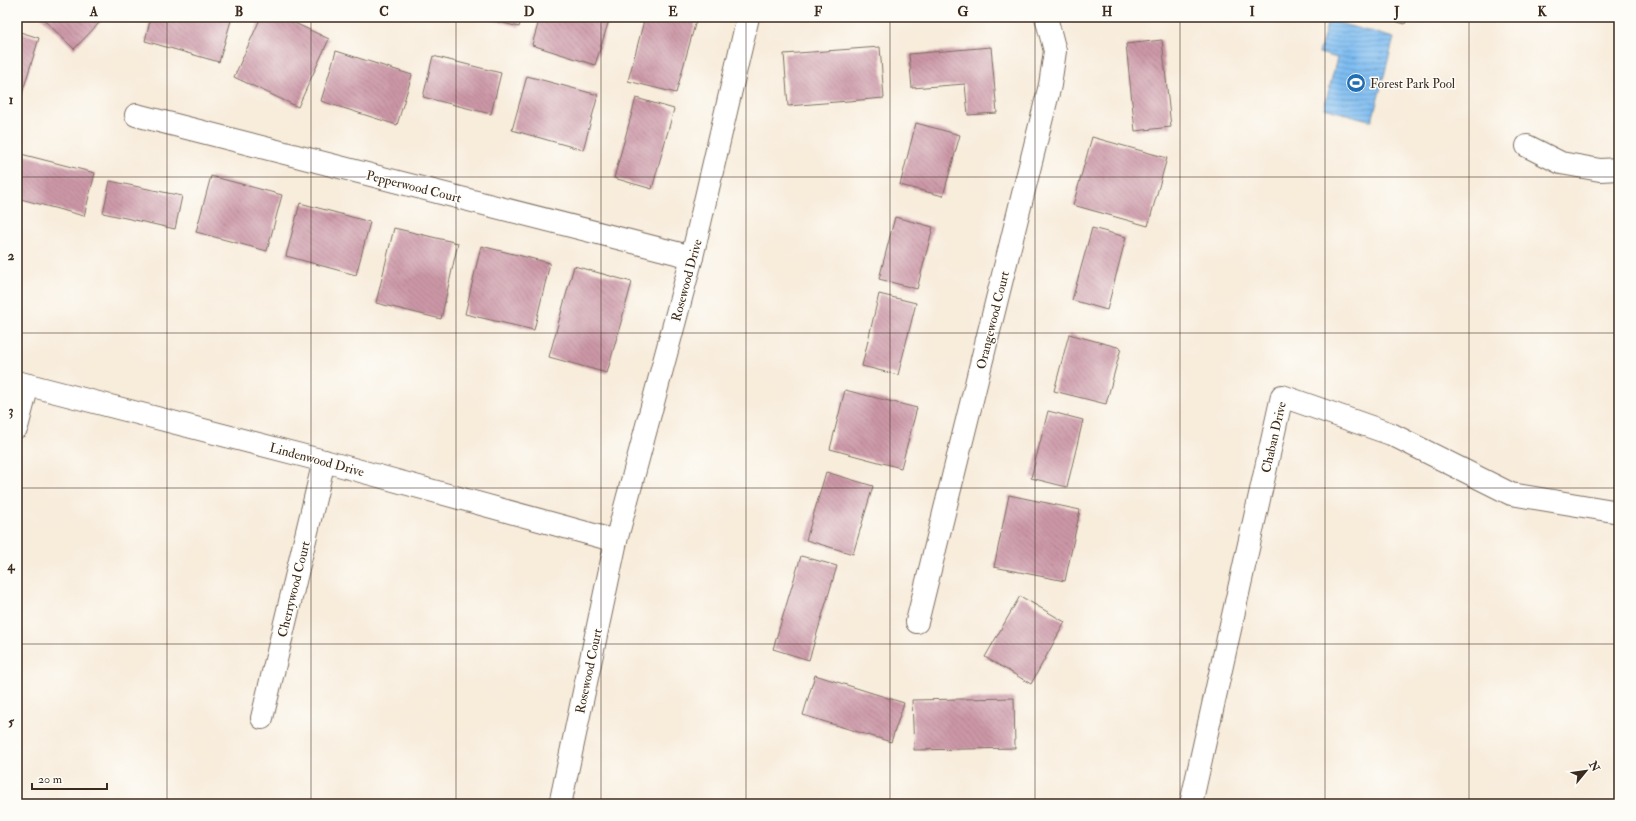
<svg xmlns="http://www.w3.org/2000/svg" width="1636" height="821" font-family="'IM FELL Double Pica',serif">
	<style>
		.water { fill: url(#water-rules); stroke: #5c7388 }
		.building { fill: url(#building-back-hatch) }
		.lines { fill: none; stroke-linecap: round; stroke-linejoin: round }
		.street-casing { stroke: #7d6e60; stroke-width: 24 }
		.street { stroke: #fff; stroke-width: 22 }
		.grid { fill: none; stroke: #3b2a1e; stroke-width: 1; stroke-opacity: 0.55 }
		.labels { text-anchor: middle; stroke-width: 3; stroke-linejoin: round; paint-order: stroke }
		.poi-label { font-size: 13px; fill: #3b2a1e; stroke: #fdfcf7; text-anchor: start }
		.street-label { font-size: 13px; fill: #3b2a1e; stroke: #fdfcf7 }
		.neatline { fill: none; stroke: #3b2a1e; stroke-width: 1.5 }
		.grid-label { font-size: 13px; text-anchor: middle; font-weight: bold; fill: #3b2a1e }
	</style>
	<defs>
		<pattern id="water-rules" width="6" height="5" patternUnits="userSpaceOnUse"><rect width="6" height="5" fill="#7dbcf1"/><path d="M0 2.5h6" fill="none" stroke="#6899c3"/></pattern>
		<pattern id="building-back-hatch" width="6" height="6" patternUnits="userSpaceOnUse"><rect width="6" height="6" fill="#cc97a7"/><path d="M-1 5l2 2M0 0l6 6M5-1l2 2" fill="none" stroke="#a77b87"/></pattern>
	</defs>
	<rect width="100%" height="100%" fill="#fdfcf7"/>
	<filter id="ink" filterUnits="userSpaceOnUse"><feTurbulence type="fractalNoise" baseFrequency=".025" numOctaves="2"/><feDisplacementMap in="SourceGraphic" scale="8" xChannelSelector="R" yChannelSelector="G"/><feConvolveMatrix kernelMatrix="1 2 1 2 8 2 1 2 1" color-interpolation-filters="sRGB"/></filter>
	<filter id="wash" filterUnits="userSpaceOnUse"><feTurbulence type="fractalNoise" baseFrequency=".012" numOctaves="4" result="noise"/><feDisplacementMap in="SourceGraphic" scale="16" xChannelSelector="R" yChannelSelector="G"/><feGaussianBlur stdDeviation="0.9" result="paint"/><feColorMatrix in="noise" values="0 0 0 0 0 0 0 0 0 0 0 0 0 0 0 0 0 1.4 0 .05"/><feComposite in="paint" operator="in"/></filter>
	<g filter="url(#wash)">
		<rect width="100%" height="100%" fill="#f8ecdb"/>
		<polygon class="water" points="1329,17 1336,17 1335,22 1394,38 1372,121 1324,108 1337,58 1319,53"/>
		<g id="blocks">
			<g class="building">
				<polygon points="41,17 105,17 74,49"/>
				<polygon points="151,17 232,17 219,62 145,41"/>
				<polygon points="261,17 282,17 329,39 298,107 234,77"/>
				<polygon points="480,17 522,17 519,27"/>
				<polygon points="540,17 610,17 595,65 532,45"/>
				<polygon points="645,17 697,17 676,93 628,81"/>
				<polygon points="1381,17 1407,17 1405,24"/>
				<polygon points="17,31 39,38 17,110"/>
				<polygon points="1162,40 1171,127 1135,131 1126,44"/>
				<polygon points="880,47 884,98 788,106 784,54"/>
				<polygon points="991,47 997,113 968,115 965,84 912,88 909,54"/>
				<polygon points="336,51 412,75 397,125 321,101"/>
				<polygon points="433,56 501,73 491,114 423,97"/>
				<polygon points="527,76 598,95 583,150 512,130"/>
				<polygon points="636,98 674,109 652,189 614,178"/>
				<polygon points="916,123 960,135 943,196 900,185"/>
				<polygon points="1092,137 1167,158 1148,226 1073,205"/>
				<polygon points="17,153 95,173 84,216 17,198"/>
				<polygon points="211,176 282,195 267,251 196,232"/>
				<polygon points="110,181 182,196 175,229 103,213"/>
				<polygon points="300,203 370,222 356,275 286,256"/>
				<polygon points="895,217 933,227 917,289 879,279"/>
				<polygon points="394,228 458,243 441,319 376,303"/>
				<polygon points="1092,228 1126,237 1107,310 1072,300"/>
				<polygon points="481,246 550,263 534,330 465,314"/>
				<polygon points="574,266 632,282 607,373 549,357"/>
				<polygon points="879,294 916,303 898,375 862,366"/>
				<polygon points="1069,334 1121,348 1106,404 1054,391"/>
				<polygon points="845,390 917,408 901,468 830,449"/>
				<polygon points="1048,411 1083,420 1067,487 1031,478"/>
				<polygon points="826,472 873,486 853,554 806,540"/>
				<polygon points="1009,495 1080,510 1065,581 994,567"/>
				<polygon points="801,556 837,566 809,660 773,649"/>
				<polygon points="1020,596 1065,622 1031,684 985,657"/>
				<polygon points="815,675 904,703 891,742 803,715"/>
				<polygon points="1014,698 1015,748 914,750 912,700"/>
			</g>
		</g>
	</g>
	<g filter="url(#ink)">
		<use href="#blocks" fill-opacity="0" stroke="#7d6e60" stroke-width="1"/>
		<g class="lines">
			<g class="street-casing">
				<g id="street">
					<polyline points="136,115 692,257"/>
					<polyline points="1527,146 1561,163 1600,170 1619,169"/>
					<polyline points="17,382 324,461 616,541"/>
					<polyline points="17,427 28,385"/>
					<polyline points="917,622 1050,85 1055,51 1046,17"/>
					<polyline points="262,718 324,461"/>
					<polyline points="561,800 616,541 692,257 748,17"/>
					<polyline points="1191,804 1282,396 1391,434 1511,494 1619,512"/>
				</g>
			</g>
			<use href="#street" class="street"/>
		</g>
	</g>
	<path class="grid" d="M167 17V804M311 17V804M456 17V804M601 17V804M746 17V804M890 17V804M1035 17V804M1180 17V804M1325 17V804M1469 17V804M17 177H1619M17 333H1619M17 488H1619M17 644H1619"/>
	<defs>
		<g id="stadium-disc" transform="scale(1)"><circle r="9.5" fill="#1f6fb2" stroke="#fdfcf7"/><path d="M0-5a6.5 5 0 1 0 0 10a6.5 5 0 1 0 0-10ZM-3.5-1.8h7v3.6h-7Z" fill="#fff"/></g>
	</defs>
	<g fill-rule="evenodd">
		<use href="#stadium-disc" x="1356" y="83"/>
	</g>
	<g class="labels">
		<g class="poi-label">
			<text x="1370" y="88">Forest Park Pool</text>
		</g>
		<g class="street-label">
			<text transform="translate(414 186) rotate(14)" y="5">Pepperwood Court</text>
			<text transform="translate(686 280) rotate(-75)" y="5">Rosewood Drive</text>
			<text transform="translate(992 320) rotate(-76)" y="5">Orangewood Court</text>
			<text transform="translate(1273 437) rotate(-77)" y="5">Chaban Drive</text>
			<text transform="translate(317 459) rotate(15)" y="5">Lindenwood Drive</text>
			<text transform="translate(293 589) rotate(-76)" y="5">Cherrywood Court</text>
			<text transform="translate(588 671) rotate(-78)" y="5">Rosewood Court</text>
		</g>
	</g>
	<rect width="1636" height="821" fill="none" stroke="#fdfcf7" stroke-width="44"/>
	<g transform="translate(1586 771) rotate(61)" stroke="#fdfcf7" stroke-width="3" paint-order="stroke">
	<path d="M0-3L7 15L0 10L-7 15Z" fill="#3b2a1e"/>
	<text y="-6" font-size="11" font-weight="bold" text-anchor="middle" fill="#3b2a1e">N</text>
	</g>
	<path d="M32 783v6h75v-6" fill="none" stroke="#3b2a1e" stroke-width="2"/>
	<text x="38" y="783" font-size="12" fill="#3b2a1e" stroke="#fdfcf7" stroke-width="3" paint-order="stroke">20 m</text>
	<rect x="22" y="22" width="1592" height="777" class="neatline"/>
	<g class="grid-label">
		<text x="94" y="16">A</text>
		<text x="239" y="16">B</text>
		<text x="384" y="16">C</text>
		<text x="529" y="16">D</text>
		<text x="673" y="16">E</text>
		<text x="818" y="16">F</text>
		<text x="963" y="16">G</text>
		<text x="1107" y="16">H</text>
		<text x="1252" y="16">I</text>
		<text x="1397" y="16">J</text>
		<text x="1542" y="16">K</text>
		<text x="11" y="104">1</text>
		<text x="11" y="260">2</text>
		<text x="11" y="415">3</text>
		<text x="11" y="570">4</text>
		<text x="11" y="726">5</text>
	</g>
</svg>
